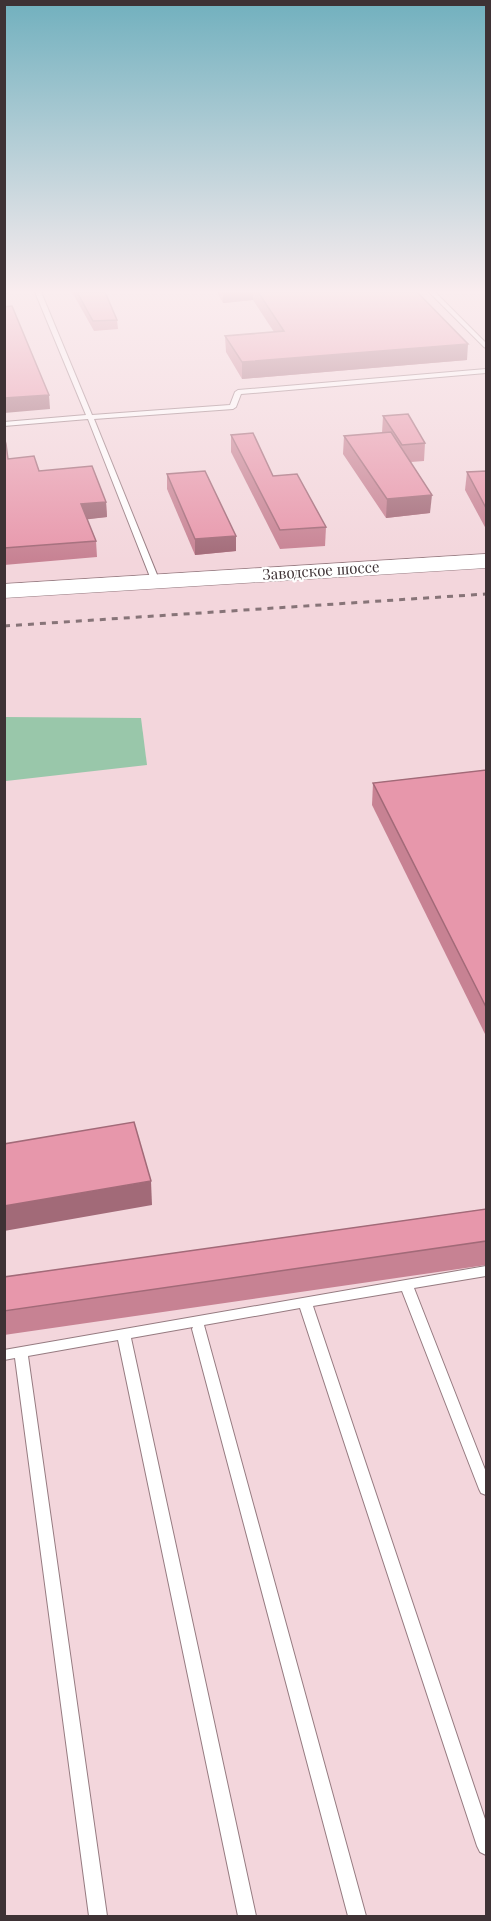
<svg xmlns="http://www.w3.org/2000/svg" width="491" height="1921" font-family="'Playfair Display',serif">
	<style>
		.green { fill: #99c7aa }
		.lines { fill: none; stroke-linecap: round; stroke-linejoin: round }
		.lane-casing { stroke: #967b81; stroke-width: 2 }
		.secondary-casing { stroke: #967b81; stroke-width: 1 }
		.lane { fill: #fff; fill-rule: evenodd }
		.secondary { fill: #fff; fill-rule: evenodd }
		.rail { stroke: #877478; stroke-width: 3; stroke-dasharray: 6 6; stroke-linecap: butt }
		.wall { fill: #c78293 }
		.shaded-wall { fill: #a26a78 }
		.building { fill: #e797ab; stroke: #a26a78; stroke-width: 1.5 }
		.labels { text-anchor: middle; stroke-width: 4.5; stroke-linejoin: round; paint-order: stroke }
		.far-street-label { font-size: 15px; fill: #3e3235; stroke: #fff }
	</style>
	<rect width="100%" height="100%" fill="#f3d6dc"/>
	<polygon class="green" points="5,717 141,718 147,765 6,781"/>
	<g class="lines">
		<g class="lane-casing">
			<g id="lane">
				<polygon points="4,292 9,292 4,294"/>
				<polygon points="35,292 41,292 92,415 230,405 235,392 238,390 486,369 486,373 241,394 236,407 233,409 94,419 160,582 156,584 152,582 88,419 4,426 4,422 86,415"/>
				<polygon points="429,292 435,292 486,343 486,348 484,347"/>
				<polygon points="486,1266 486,1276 414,1288 486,1472 486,1495 481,1493 479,1489 402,1291 313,1306 486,1822 486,1855 480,1852 477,1846 300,1308 204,1325 366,1916 348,1916 192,1329 193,1327 131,1338 256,1916 238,1916 118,1340 28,1356 107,1916 89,1916 15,1358 4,1360 4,1350"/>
			</g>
		</g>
		<g class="secondary-casing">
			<polygon id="secondary" points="486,554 486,568 4,598 4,584"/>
		</g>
		<use href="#lane" class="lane"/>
		<use href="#secondary" class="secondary"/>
		<polyline class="rail" points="4,626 486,594"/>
	</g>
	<g class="wall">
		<polygon points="72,292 105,292 117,320 118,329 94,331"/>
		<polygon points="217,292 417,292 467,360 242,379 226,352 225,336 274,332 253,300 223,303"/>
		<polygon points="383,416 425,443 424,461 411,462 430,513 386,518 343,454 344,436 382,433"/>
		<polygon points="231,435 326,527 325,546 280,549 231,452"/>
		<polygon points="4,437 8,459 106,502 107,517 87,519 96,541 97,557 4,565"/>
		<polygon points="486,471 486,529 465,490 467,472"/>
		<polygon points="167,474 236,536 236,551 195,555 167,489"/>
		<polygon points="486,770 486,1036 372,805 373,783"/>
		<polygon points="486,1209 486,1265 4,1335 4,1277"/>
	</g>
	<g class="shaded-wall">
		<polygon points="223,292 253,292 253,300 223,303"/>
		<polygon points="468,344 467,360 242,379 242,362"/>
		<polygon points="49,395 50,409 4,413 4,398"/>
		<polygon points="432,495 430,513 386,518 387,499"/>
		<polygon points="106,502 107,517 82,520 81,504"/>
		<polygon points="236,536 236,551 195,555 195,539"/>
		<polygon points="151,1181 152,1205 4,1231 4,1206"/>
	</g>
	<g class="building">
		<polygon points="77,292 105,292 117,320 93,321"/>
		<polygon points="258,292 417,292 468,344 242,362 225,336 284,331"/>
		<polygon points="12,306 49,395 4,398 4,307"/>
		<polygon points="408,414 425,443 402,445 383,416"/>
		<polygon points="391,432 432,495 387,499 344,436"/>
		<polygon points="253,433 273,476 297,474 326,527 280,530 231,435"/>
		<polygon points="4,437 6,444 8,459 34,456 39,471 92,466 106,502 81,504 96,541 4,548"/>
		<polygon points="205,471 236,536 195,539 167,474"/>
		<polygon points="486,471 486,508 467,472"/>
		<polygon points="486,770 486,1007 373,783"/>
		<polygon points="134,1122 151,1181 4,1206 4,1144"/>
		<polygon points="486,1209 486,1241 4,1311 4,1277"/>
	</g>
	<linearGradient id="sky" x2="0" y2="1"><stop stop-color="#71b0be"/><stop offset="0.52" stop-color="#faedef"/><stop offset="1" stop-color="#faedef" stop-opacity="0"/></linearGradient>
	<rect width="491" height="561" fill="url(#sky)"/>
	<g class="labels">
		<g class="far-street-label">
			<text transform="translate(321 571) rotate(-4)" y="5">Заводское шоссе</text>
		</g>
	</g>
	<rect width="491" height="1921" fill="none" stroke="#3e3235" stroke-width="12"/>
</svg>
